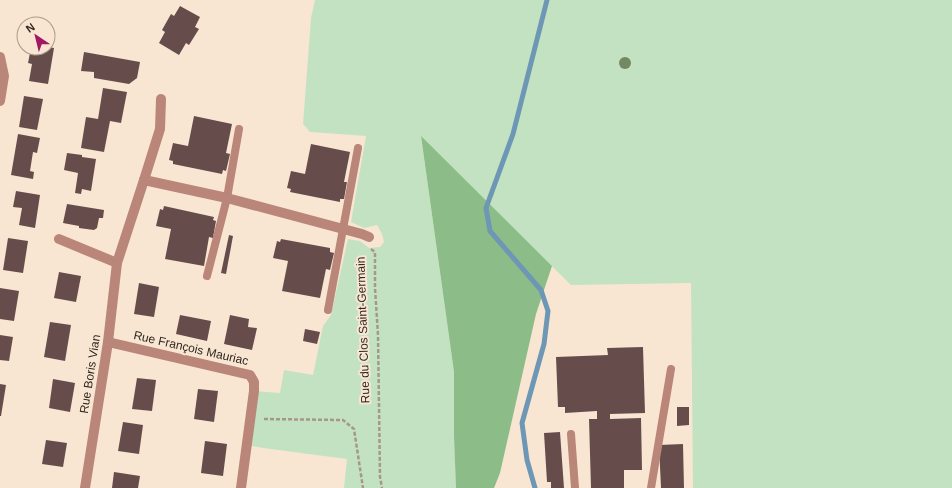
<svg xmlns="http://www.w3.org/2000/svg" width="952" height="488" font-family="Helvetica,sans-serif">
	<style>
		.green { fill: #c3e2c1 }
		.forest { fill: #8cbd88 }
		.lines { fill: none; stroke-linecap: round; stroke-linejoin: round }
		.stream { stroke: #6d97b4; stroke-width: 5 }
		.building { fill: #664d4c }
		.path { stroke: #a69889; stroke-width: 2.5; stroke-dasharray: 4 2; stroke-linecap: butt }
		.lane { stroke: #ba8679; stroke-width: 8 }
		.street { stroke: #ba8679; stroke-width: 10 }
		.tree { fill: #748863 }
		.labels { text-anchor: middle; stroke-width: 4; stroke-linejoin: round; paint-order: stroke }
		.street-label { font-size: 12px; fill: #2f2820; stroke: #f9e6d2 }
	</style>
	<rect width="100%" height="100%" fill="#f9e6d2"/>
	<polygon class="green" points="315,0 952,0 952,488 693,488 691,283 571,285 421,137 454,372 454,437 456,488 344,488 347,459 263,448 247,445 254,391 280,393 284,370 313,375 323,326 331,315 348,239 360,241 369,248 380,247 384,242 382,234 377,225 364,228 351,222 366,136 310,132 303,124 311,18"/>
	<polygon class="forest" points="421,136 552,266 536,314 500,473 494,488 456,488 454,437 454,372"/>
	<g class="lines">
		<polyline class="stream" points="535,488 527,460 522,423 544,344 548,311 541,290 490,231 486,208 513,134 547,0"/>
	</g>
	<g class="building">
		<polygon points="180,6 200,17 195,27 199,29 189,45 186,43 179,55 159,43 165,32 162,30 171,14 174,16"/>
		<polygon points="48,47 54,48 48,84 29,81 32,64 28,63 31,48 48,48"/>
		<polygon points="84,52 140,62 137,78 129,84 94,78 94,72 81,71"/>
		<polygon points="103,88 127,92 121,123 110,121 104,152 81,148 86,117 98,119"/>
		<polygon points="24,96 43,99 37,130 19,127"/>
		<polygon points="194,116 232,124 226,153 230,154 226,171 223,170 222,174 173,164 173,161 169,160 173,143 188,146"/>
		<polygon points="18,134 40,138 37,153 33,152 30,171 34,172 33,179 11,175"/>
		<polygon points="311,144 350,152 344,182 347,182 344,199 340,199 340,202 290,192 291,189 287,188 291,171 305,174"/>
		<polygon points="67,153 82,155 82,157 96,159 91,191 82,189 81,194 75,193 78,173 64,170"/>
		<polygon points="16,191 40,195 35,228 19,225 22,208 13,207"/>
		<polygon points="67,204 104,210 103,218 99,218 97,228 94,230 79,228 79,226 63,223"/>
		<polygon points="164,206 214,217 213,220 216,221 213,238 209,237 204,266 165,259 171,229 156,226 160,209 163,210"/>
		<polygon points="229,235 233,236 226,274 221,273"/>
		<polygon points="8,238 28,241 23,273 3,270"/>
		<polygon points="281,239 330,248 330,252 334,253 330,270 326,269 320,298 282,291 288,261 273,258 277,241 280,242"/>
		<polygon points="59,272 81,276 76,302 54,298"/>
		<polygon points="139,283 159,287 154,317 134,314"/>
		<polygon points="0,288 19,291 14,321 0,319"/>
		<polygon points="180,315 211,321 207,341 176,334"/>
		<polygon points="230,315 249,319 248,327 257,328 252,350 224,344"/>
		<polygon points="50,322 71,325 65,361 44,357"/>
		<polygon points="305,329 320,332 317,344 303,341"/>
		<polygon points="0,335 13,337 9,361 0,360"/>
		<polygon points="643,347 645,413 610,414 610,419 641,418 642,470 624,470 624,488 591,488 589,419 597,419 597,411 565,413 565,407 558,407 556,357 608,355 607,348"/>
		<polygon points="137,378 156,380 152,411 132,409"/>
		<polygon points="53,379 75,383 70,412 49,408"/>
		<polygon points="0,384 6,385 1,416 0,416"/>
		<polygon points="198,389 218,391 214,422 194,419"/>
		<polygon points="677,407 689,407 689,425 677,426"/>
		<polygon points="123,422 143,425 139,454 118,451"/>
		<polygon points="560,432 564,488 551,488 551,482 547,482 544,433"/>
		<polygon points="46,440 67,443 63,467 42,464"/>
		<polygon points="205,441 227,444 223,476 201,473"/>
		<polygon points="683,444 684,488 661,488 659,445"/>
		<polygon points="114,472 140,476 138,488 112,488"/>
	</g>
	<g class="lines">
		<g class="path">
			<polyline points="371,249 375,252 375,288 378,335 380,477 382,488"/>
			<polyline points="264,419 343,420 354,429 363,488"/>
		</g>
		<g class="lane">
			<polyline points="207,276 227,198 239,129"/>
			<polyline points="328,310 358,148"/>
			<polyline points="571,434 575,488"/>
			<polyline points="651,488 671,369"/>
		</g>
		<g class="street">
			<polyline points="0,57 4,76 0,101"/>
			<polyline points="144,180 227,198 362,234 369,237"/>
			<polyline points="59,239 117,263 108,342 85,488"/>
			<polyline points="117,263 144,180 160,129 161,99"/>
			<polyline points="108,342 250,375 254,382 254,391 241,488"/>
		</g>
	</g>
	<circle class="tree" cx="625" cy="63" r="6"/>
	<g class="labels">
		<g class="street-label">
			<text transform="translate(363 330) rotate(-92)" y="4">Rue du Clos Saint-Germain</text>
			<text transform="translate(191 348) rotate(13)" y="4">Rue François Mauriac</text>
			<text transform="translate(90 374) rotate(-81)" y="4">Rue Boris Vian</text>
		</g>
	</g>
	<g transform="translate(36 36) rotate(325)"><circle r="19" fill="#f9e6d2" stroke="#a89a8b"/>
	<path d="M0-3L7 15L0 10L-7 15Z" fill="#a01866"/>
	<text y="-6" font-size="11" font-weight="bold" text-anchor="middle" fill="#2f2820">N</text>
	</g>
</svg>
